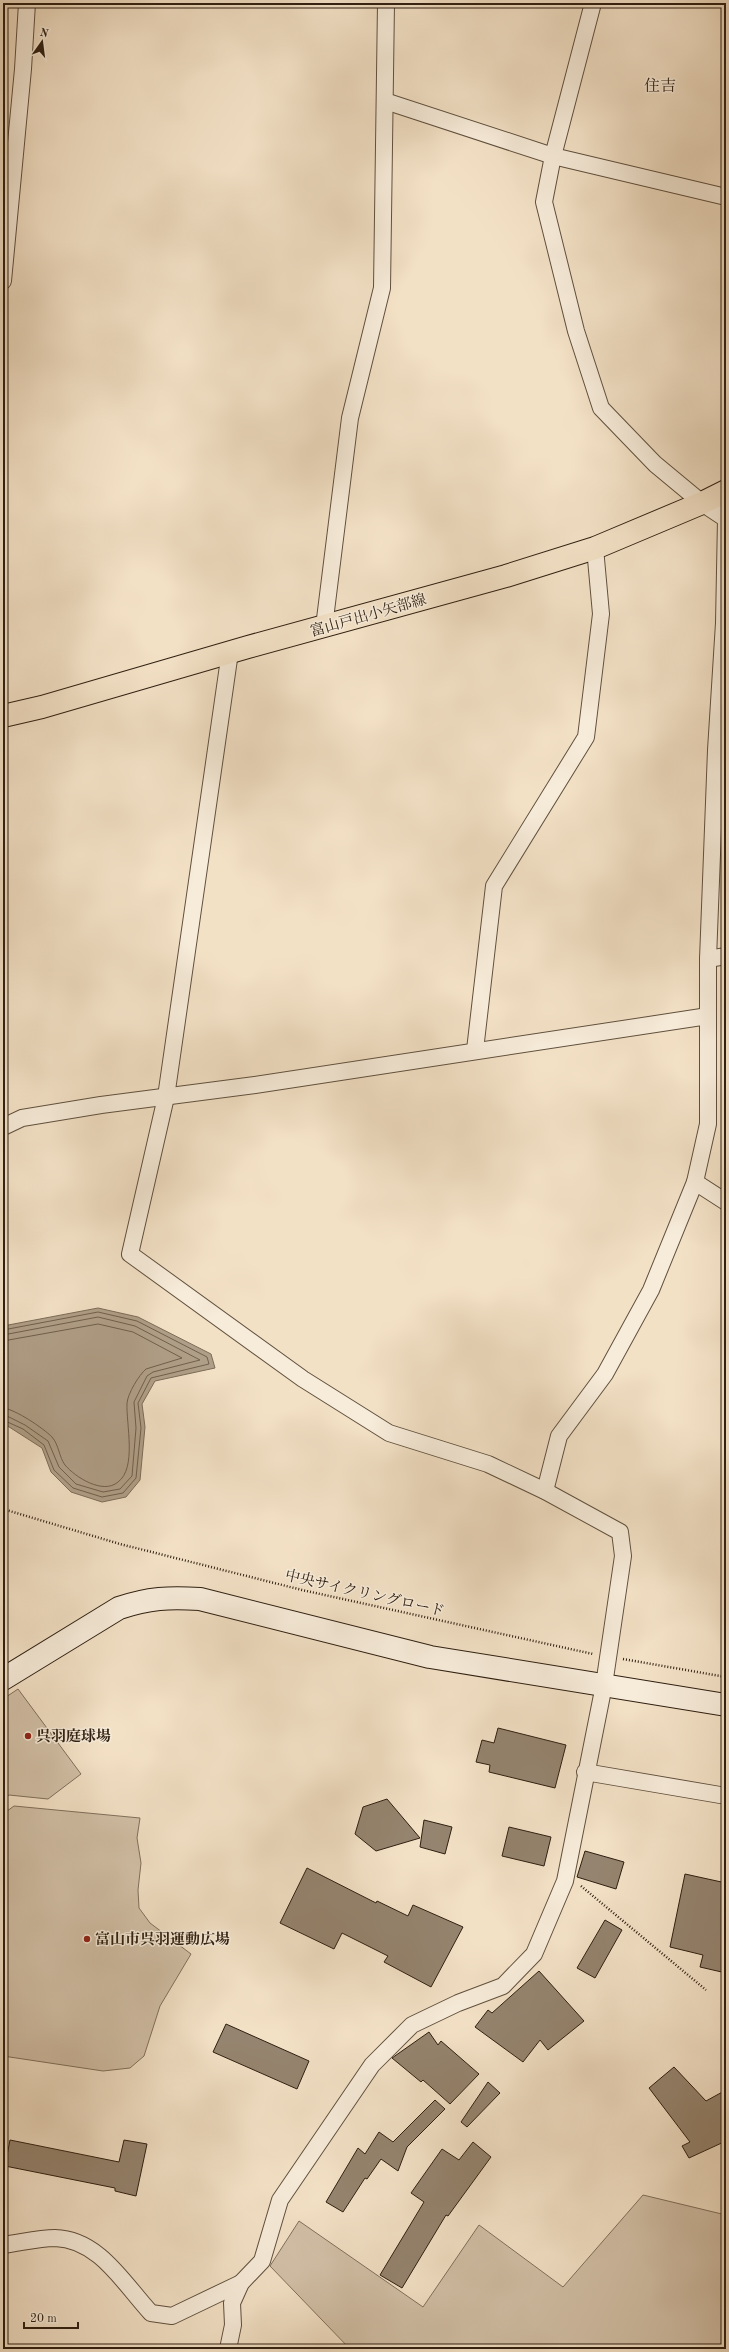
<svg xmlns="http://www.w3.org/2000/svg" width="729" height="2352" font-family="'Old Standard TT','Noto Serif JP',serif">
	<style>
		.green { fill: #d2c0a7; stroke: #80705c }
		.water { fill: #b09f88; stroke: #7c6c58 }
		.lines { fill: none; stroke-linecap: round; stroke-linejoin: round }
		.shore { stroke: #705f4c; stroke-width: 1 }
		.building { fill: #95846f; stroke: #2f1f11 }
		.street-casing { stroke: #60503e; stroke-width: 18 }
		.secondary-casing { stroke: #2f1f11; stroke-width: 24 }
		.primary-casing { stroke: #2f1f11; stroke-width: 24 }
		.path { stroke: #2f1f11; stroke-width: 2.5; stroke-dasharray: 1 2; stroke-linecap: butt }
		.street { stroke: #f7ecda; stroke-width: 16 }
		.secondary { stroke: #f7ecda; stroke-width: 22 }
		.primary { stroke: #f3e1c6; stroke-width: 22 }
		.poi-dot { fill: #8f2418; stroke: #f7ecda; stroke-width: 1.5 }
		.labels { text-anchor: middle; stroke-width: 3; stroke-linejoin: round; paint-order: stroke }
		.street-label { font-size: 15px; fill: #2f1f11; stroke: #f7ecda }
		.poi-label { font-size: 15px; font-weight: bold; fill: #2f1f11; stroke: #f7ecda; text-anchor: start }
		.neighbourhood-label { font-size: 16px; fill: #2f1f11; stroke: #f7ecda }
	</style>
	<rect width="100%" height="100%" fill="#f3e1c6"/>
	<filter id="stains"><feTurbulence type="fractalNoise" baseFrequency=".005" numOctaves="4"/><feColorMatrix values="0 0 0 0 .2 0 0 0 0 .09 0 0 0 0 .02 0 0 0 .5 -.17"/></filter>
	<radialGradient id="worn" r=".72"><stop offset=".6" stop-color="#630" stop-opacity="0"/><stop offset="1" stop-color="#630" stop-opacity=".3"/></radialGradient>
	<g class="green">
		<polygon points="18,1689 81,1774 48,1799 9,1795 3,1800 3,1699"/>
		<polygon points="14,1806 140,1818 137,1838 141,1863 138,1890 139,1908 150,1923 191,1954 160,2006 144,2056 130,2068 103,2071 3,2056 3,1814"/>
		<polygon points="643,2195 726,2215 726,2349 350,2349 270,2266 299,2221 423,2307 479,2225 563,2287"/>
	</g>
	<polygon class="water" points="98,1308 138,1317 211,1354 215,1368 155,1381 142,1404 145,1427 140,1480 126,1497 102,1502 71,1492 51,1472 42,1448 3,1423 3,1326"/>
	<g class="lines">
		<g class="shore">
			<polyline points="3,1330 98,1312 137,1321 207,1357 209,1364 151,1378 138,1403 141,1428 136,1478 123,1493 102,1497 73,1488 54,1470 44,1445 23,1429 3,1420"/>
			<polyline points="3,1335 98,1317 135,1326 200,1360 153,1372 147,1376 134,1402 136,1428 132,1476 120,1489 103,1492 76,1484 59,1467 48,1441 25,1425 3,1414"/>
			<path d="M3 1341 98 1324 133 1332 182 1358 146 1369C139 1375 128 1393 127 1403 126 1424 137 1468 118 1482 103 1495 75 1477 65 1465 59 1457 59 1445 52 1437 43 1428 15 1409 3 1408"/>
		</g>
	</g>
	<g class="building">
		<polygon points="498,1728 566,1745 555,1788 489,1772 490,1765 476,1762 482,1740 494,1743"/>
		<polygon points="387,1799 420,1838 376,1851 355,1834 363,1807"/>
		<polygon points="424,1820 452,1827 445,1854 420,1847"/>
		<polygon points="509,1827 551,1837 544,1866 502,1856"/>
		<polygon points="585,1851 624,1862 616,1889 577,1877"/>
		<polygon points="307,1868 376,1903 377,1901 408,1916 413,1905 463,1927 431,1987 384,1962 388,1956 342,1933 334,1949 280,1923"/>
		<polygon points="685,1874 726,1883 726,1973 700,1967 703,1955 670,1947"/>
		<polygon points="605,1920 622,1930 595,1978 577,1968"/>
		<polygon points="539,1971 584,2021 548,2050 540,2040 523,2062 475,2027 488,2010 492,2013"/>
		<polygon points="226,2024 309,2061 297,2089 213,2052"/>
		<polygon points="429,2032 438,2045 441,2041 479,2074 450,2104 423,2080 421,2082 392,2058"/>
		<polygon points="674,2067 706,2101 726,2090 726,2141 689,2158 682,2146 690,2142 649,2088"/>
		<polygon points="488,2082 500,2093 467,2127 461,2122"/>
		<polygon points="435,2100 445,2109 407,2147 398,2171 381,2159 367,2179 365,2178 343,2212 326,2202 358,2148 365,2154 379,2132 393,2142"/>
		<polygon points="10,2140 119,2162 124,2140 147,2144 136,2196 115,2191 115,2188 5,2166"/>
		<polygon points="473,2142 491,2157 448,2216 446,2215 402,2288 380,2275 424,2202 411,2193 442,2149 459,2160"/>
	</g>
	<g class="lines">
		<g class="street-casing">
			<g id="street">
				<polyline points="385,101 553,156 726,197"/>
				<polyline points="3,281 23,69 27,3"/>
				<polyline points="324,627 350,418 382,288 386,3"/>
				<polyline points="708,959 726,956"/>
				<polyline points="475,1050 494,886 586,737 601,614 595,548"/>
				<polyline points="3,1127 22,1118 101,1105 255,1085 708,1016"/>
				<polyline points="695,1182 726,1202"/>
				<polyline points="545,1491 559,1436 605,1374 651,1290 695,1182 708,1124 708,959 716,750 724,623 726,519 702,503 655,464 601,408 576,331 544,202 553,156 593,3"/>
				<polyline points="585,1772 726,1796"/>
				<path d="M3 2245C20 2243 38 2238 55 2238 99 2239 124 2284 151 2313L172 2316 241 2283"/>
				<polyline points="228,2349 233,2325 232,2303 241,2283 262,2261 280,2200 372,2065 412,2025 458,2003 503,1986 534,1954 565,1881 604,1685 623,1556 620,1532 545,1491 488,1464 389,1433 303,1379 130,1254 166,1097 230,652"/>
			</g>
		</g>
		<g class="secondary-casing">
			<path id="secondary" d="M3 1679 119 1608C149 1598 169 1597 200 1599L430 1657 726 1705"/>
		</g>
		<g class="primary-casing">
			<polyline id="primary" points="3,716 42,707 248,647 506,576 595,548 702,503 726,491"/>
		</g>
		<g class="path">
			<polyline points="3,1509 120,1544 302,1590 593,1654"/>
			<polyline points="623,1659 726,1677"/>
			<polyline points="581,1886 706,1990"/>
		</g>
		<use href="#street" class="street"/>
		<use href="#secondary" class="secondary"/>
		<use href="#primary" class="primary"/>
	</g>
	<g class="poi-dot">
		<circle cx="28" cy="1736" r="4"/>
		<circle cx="87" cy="1939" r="4"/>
	</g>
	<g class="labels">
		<g class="street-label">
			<text transform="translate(368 615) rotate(-16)" y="5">富山戸出小矢部線</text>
			<text transform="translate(365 1593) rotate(13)" y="5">中央サイクリングロード</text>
		</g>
		<g class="poi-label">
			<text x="36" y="1741">呉羽庭球場</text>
			<text x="95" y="1944">富山市呉羽運動広場</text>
		</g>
		<g class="neighbourhood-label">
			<text x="660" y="91">住吉</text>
		</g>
	</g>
	<rect width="729" height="2352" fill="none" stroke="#f3e1c6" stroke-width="16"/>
	<rect x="4" y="4" width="721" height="2344" fill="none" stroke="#2f1f11" stroke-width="2"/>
	<rect x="8" y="8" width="713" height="2336" fill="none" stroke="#2f1f11"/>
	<g transform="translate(42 42) rotate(14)" stroke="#f7ecda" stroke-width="3" paint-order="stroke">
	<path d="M0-3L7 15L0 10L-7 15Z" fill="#2f1f11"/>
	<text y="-6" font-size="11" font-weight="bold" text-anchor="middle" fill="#2f1f11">N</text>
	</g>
	<path d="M24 2322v6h54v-6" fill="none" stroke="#2f1f11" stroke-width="2"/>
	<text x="30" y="2322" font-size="12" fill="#2f1f11" stroke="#f7ecda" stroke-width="3" paint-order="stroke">20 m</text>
	<rect width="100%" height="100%" filter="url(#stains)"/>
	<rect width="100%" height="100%" fill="url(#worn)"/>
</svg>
